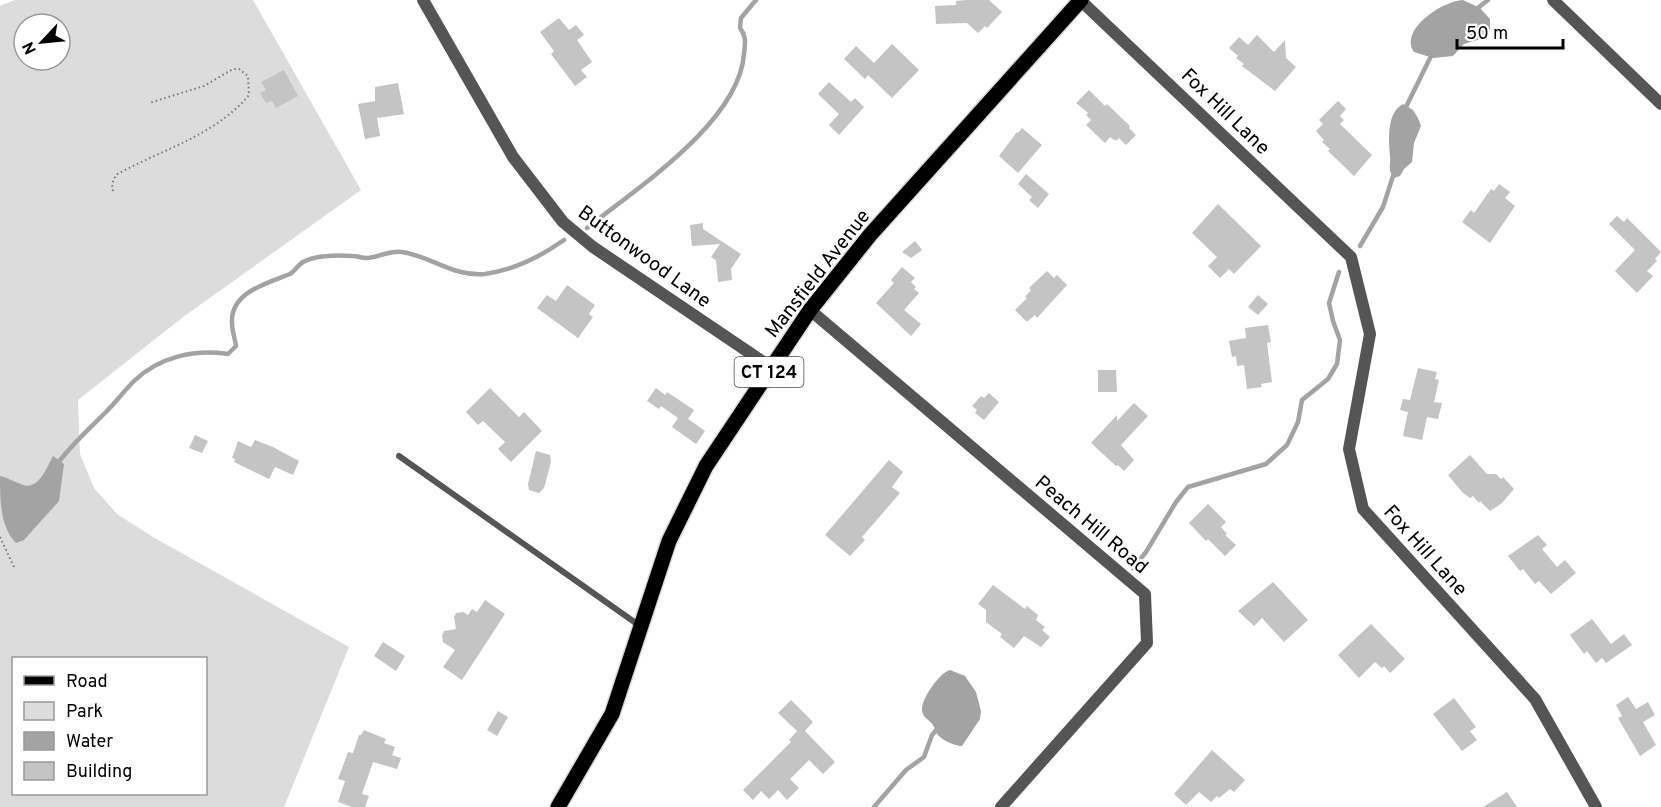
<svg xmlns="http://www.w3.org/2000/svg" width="1661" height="807" font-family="Overpass,sans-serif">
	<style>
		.green { fill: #dcdcdc; fill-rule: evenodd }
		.water { fill: #a3a3a3 }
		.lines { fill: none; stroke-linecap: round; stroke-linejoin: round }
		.stream { stroke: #a3a3a3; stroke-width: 4.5 }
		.building { fill: #c4c4c4 }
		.primary-casing { stroke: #dbdbdb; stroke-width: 18 }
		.path { stroke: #777; stroke-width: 2; stroke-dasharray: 1.5 3; stroke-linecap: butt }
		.service { stroke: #555; stroke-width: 6 }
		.minor { stroke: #555; stroke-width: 12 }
		.primary { stroke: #000; stroke-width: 15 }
		.labels { text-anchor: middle; stroke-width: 5; stroke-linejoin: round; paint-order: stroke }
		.shield { fill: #fff; stroke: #4c4c4c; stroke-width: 1.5 }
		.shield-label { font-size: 18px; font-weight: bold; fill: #000 }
		.street-label { font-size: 20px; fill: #000; stroke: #fff }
	</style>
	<rect width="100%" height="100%" fill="#fff"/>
	<path class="green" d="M15 0H253L361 190 183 317 78 400 80 454 94 488 117 514 153 537 349 647 284 807H0V6ZM24 24H60V60H24ZM14 658H206V794H14Z"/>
	<g class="water">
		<path d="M1463 0 1480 8 1490 19V29L1484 38 1464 44 1453 56 1433 58 1414 52C1399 29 1443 1 1463 0Z"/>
		<path d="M1403 104 1413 110 1418 118 1421 126 1414 143 1412 162 1404 169 1400 176 1394 178C1387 169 1391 166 1390 156 1389 140 1386 113 1403 104Z"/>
		<path d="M53 456 64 464 59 501 24 540 16 543C0 527 0 499 0 476 8 478 15 482 23 485 39 490 47 467 53 456Z"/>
		<path d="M950 670 965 676 976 692 981 711 980 719 962 746C954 746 942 740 937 734 935 731 935 728 933 725 930 720 923 718 922 711 920 700 940 672 950 670Z"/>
	</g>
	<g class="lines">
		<g class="stream">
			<polyline points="1474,11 1488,0"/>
			<polyline points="1405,109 1433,52"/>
			<path d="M587 228C637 188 739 122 744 54 745 43 747 37 740 28L741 18 756 0"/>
			<polyline points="1360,246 1383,207 1394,173"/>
			<path d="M56 466C66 450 92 426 106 412 116 402 124 391 134 381 159 357 194 349 228 354L236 346C235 338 232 331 232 323 230 292 268 283 290 274 295 271 298 265 303 262 316 255 339 255 353 256 357 256 362 258 366 258 378 258 389 250 402 252 431 256 453 277 485 274 515 270 540 257 564 240"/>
			<polyline points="1133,568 1146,552 1176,502 1188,487 1266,464 1287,445 1298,422 1302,400 1328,379 1337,364 1340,340 1333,321 1329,303 1339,272"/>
			<polyline points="874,807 906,770 924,757 932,735 939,727"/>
		</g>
	</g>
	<g class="building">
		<polygon points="966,0 989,0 1002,12 987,28 985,26 978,33 967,23 936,24 935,6 956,5 956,1"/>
		<polygon points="559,18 569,30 576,25 584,35 577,40 592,62 581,70 587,77 575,86 551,54 554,51 540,32"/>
		<polygon points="1257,35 1274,52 1285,40 1286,58 1296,67 1275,91 1242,66 1244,64 1236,58 1238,56 1229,48 1239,37 1248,45"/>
		<polygon points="892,44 919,70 892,98 868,75 865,79 844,59 856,46 874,63"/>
		<polygon points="284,70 298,96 276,108 272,101 266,103 260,93 266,90 261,82"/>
		<polygon points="829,82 851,102 855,98 864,107 839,135 829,125 839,114 818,94"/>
		<polygon points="398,83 404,114 377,118 380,136 365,139 358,104 375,101 375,87"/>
		<polygon points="1089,90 1105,106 1107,104 1130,126 1129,128 1136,135 1126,145 1119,138 1116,141 1110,137 1105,143 1086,125 1091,120 1086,115 1088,113 1076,103"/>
		<polygon points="1338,101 1346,109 1340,116 1344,120 1340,124 1372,155 1354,176 1328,151 1330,149 1322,142 1324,140 1316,131 1323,124 1319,120"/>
		<polygon points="1022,128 1042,145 1018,173 999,156 1017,132 1018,133"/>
		<polygon points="1026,174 1049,194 1038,208 1029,200 1032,197 1018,184"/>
		<polygon points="1499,184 1510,192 1505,198 1515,206 1490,243 1462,222 1471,210 1474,213 1491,189 1494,191"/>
		<polygon points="1218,204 1261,246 1234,274 1229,269 1220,278 1208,266 1217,257 1192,233"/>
		<polygon points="1617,216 1624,222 1627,218 1661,252 1655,259 1657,261 1647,271 1653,276 1637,293 1615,271 1635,250 1609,224"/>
		<polygon points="703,223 703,229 741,254 731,269 732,280 718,282 716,260 711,257 720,244 692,246 690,225"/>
		<polygon points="915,241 922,250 911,258 902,252"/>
		<polygon points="902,267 915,278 911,282 916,287 914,289 919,293 904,310 921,324 911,336 876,303 894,283 891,280"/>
		<polygon points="1047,271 1054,278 1057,275 1067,285 1037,318 1035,315 1028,321 1026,321 1015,310 1027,298 1025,297 1031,290 1029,288"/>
		<polygon points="567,285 595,305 589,314 593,317 578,338 537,308 547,295 556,301"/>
		<polygon points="1258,295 1268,304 1258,315 1248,307"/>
		<polygon points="1268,325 1271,342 1267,343 1272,382 1261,384 1262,387 1247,389 1244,365 1237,366 1236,356 1232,357 1229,341 1246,338 1245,328"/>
		<polygon points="1418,368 1437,372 1435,379 1439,380 1434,402 1442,403 1438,419 1427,417 1422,440 1403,436 1408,412 1400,410 1403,399 1410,400"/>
		<polygon points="1098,370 1116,370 1117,392 1098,392"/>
		<polygon points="490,388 519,417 524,412 542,431 511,462 498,449 505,442 483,421 478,425 466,412"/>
		<polygon points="656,388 665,395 667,392 694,410 688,419 705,431 696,444 672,427 678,418 661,406 659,409 647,401"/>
		<polygon points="989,393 999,402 984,420 975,413 977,410 972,406 981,396 984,398"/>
		<polygon points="1134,403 1148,416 1121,445 1134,460 1124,471 1118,465 1116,466 1091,443 1117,415 1117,421"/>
		<polygon points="195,435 208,441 202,453 189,448"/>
		<polygon points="255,440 273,447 299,461 293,475 275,467 269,479 234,462 235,459 232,458 238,441 251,447"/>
		<polygon points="536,451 550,455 551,462 544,488 539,493 529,490 528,484"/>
		<polygon points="1470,455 1487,474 1496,474 1501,479 1503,477 1514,489 1502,503 1490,511 1480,501 1479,503 1473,496 1470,498 1462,492 1448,475"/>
		<polygon points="889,460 903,472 892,487 900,493 862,537 865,540 850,556 825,535"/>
		<polygon points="1208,504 1226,522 1221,527 1227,534 1225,535 1236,545 1225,556 1208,539 1206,541 1189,523"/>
		<polygon points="1538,535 1547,545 1542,549 1557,567 1565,560 1576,573 1551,594 1539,581 1535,584 1523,569 1520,571 1508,556"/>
		<polygon points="1273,582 1308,620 1284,642 1262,618 1254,626 1238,611"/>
		<polygon points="993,585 1025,609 1027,606 1038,615 1036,620 1045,627 1042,630 1050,637 1041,647 1024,636 1014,648 1000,637 1002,634 986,622 986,610 978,604"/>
		<polygon points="485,600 505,614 462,680 443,667 455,650 443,642 442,635 444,631 456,629 454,617 456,613 463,612 468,615 472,609 477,612"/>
		<polygon points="1592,619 1611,644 1624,634 1632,645 1606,663 1602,658 1596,663 1587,651 1584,654 1570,635"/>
		<polygon points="1371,624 1405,659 1390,673 1384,666 1382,668 1375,662 1359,678 1338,655"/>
		<polygon points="383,642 405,656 396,671 374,656"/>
		<polygon points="1628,697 1636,709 1648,702 1655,715 1643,722 1656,745 1640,756 1618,718 1622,716 1616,705"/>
		<polygon points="1454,698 1476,727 1470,731 1477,740 1462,751 1433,714"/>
		<polygon points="791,700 813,722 805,731 835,762 823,774 809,760 790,779 799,788 787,800 778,790 769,799 761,791 753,800 743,790 791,742 789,740 797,731 778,713"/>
		<polygon points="498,711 508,717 497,736 487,730"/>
		<polygon points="364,730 386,739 384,743 395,747 392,755 401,758 397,769 373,762 362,794 369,796 365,807 352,807 338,802 345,781 338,779 348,752 353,753 359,735 361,735"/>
		<polygon points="1212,750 1245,780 1234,792 1230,789 1219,798 1217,796 1211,802 1199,792 1186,805 1174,794"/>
		<polygon points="1507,792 1517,807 1483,807"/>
	</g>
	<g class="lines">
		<g class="primary-casing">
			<polyline id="primary" points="558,807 612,714 669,541 706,466 810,310 870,235 1081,0"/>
		</g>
		<g class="path">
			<path d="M113 191 112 184 116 175C160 150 215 136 249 95L248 76 239 69H233L204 86 149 103"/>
			<polyline points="0,537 14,567"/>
		</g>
		<polyline class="service" points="399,456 640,626"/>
		<g class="minor">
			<polyline points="423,0 513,157 563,222 593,247 772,368"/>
			<polyline points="1080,0 1351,257 1370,334 1349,449 1363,509 1535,699 1596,807"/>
			<polyline points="1553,0 1661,104"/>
			<polyline points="810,310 1145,594 1147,643 1001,807"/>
		</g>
		<use href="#primary" class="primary"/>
	</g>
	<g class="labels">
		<rect class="shield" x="734.5" y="357" width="69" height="30" rx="4.5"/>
		<g class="shield-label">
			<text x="769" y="378">CT 124</text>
		</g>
		<g class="street-label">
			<text transform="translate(1226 111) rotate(44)" y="7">Fox Hill Lane</text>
			<text transform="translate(645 256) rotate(36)" y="7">Buttonwood Lane</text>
			<text transform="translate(817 273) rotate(-52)" y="7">Mansfield Avenue</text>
			<text transform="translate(1092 524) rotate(40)" y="7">Peach Hill Road</text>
			<text transform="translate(1426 550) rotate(48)" y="7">Fox Hill Lane</text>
		</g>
	</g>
	<rect x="12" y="657" width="195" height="138" fill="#ffffff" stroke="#999999" stroke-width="1.5"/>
	<rect x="24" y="676" width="30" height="9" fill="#000000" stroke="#999999" stroke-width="1.5"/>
	<text x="66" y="687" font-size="18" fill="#000000">Road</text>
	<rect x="24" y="702" width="30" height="18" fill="#dcdcdc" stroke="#999999" stroke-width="1.5"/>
	<text x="66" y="717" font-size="18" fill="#000000">Park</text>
	<rect x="24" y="732" width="30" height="18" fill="#a3a3a3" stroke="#999999" stroke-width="1.5"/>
	<text x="66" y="747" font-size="18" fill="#000000">Water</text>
	<rect x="24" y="762" width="30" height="18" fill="#c4c4c4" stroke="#999999" stroke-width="1.5"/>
	<text x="66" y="777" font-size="18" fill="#000000">Building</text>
	<g transform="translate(42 42) rotate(244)"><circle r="28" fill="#ffffff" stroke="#999999" stroke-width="1.5"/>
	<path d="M0-4.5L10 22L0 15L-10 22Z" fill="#000000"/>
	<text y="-9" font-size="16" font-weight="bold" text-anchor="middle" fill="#000000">N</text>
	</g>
	<path d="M1457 39v9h106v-9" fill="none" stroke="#000000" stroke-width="3"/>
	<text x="1466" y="39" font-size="18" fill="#000000" stroke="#ffffff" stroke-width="4.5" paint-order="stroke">50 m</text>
</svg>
